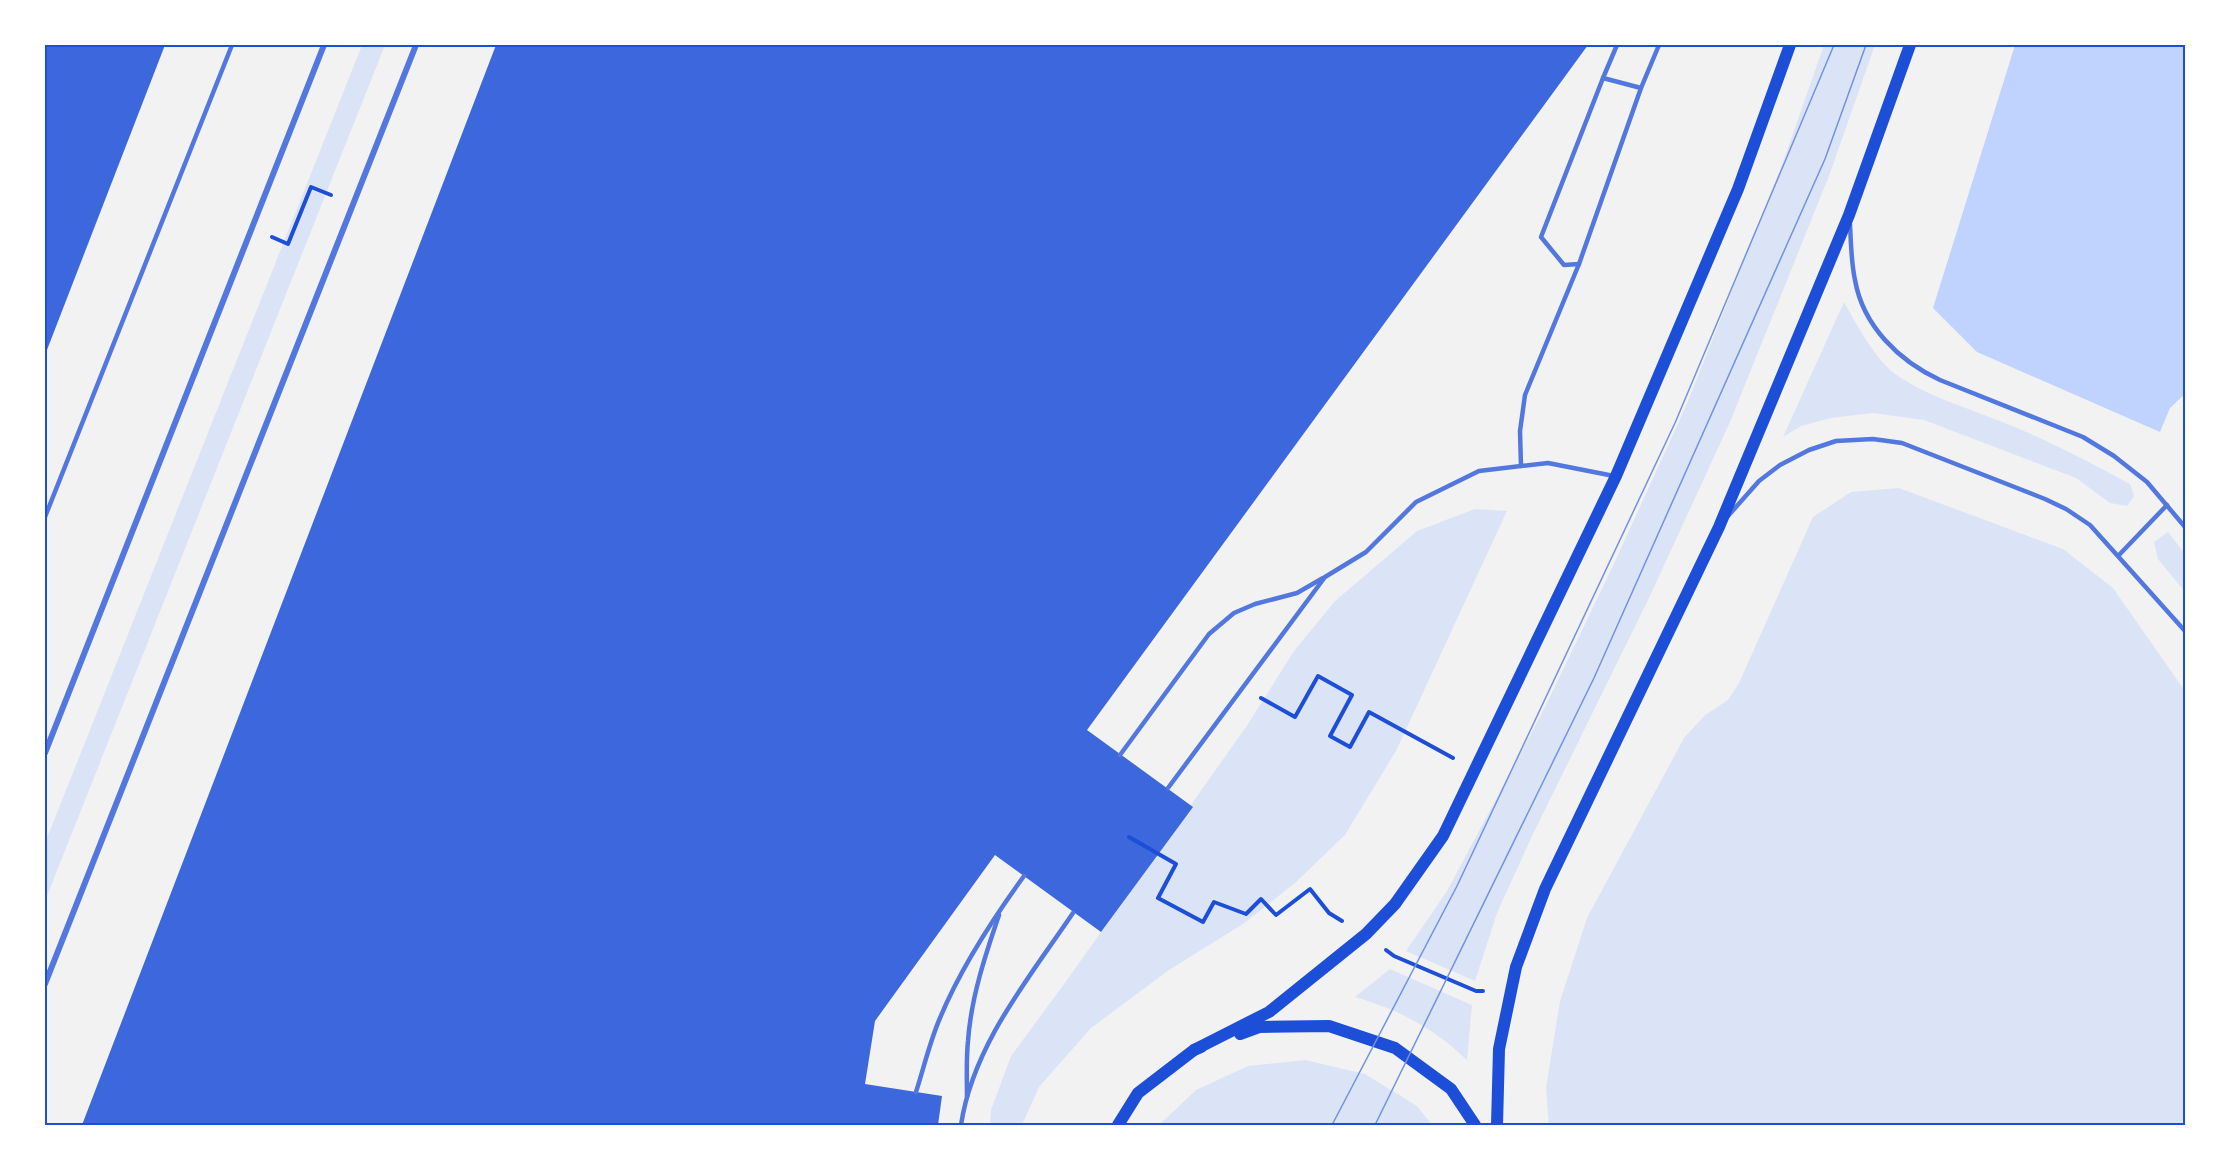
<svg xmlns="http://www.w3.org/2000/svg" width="2230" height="1170" font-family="Ubuntu,sans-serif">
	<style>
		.green { fill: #dbe4f7 }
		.water { fill: #bfd3fe }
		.building { fill: #3d67dc }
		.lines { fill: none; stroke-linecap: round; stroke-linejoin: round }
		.path { stroke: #1d4ed8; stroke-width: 4 }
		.service { stroke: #5277de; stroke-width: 4.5 }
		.minor { stroke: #5277de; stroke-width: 6 }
		.secondary { stroke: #1d4ed8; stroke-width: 12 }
		.tram { stroke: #7290e2; stroke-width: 1.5 }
		.neatline { fill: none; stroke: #1d4ed8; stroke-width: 2 }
	</style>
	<rect width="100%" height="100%" fill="#f2f2f2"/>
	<g class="green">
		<polygon points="362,45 385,45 45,901 45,843"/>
		<polygon points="1824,45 1875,45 1829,176 1730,422 1650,596 1533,834 1497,913 1475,981 1406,951 1447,891 1544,709 1612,568 1686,406 1783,162"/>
		<path d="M1844 302C1855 322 1876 360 1894 373 1925 396 1966 407 2002 422 2046 439 2088 461 2130 484L2134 496 2127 506 2110 503 2076 478 1924 420 1873 413 1831 418 1801 426 1783 437Z"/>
		<polygon points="1899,488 2063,549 2113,588 2185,691 2185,1125 1549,1125 1546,1088 1560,1001 1587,918 1684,738 1705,715 1728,700 1739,683 1813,517 1851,492"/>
		<polygon points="1475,509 1507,511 1396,751 1345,835 1295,883 1243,924 1169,970 1091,1028 1039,1087 1022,1125 990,1125 991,1110 1011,1056 1067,980 1248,724 1294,651 1335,601 1417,531"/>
		<polygon points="2168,532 2185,554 2185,592 2158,559 2154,542"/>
		<path d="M1390 969 1472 1005 1467 1060C1432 1027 1401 1011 1355 997Z"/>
		<polygon points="1305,1060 1365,1074 1417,1106 1432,1125 1159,1125 1196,1090 1248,1066"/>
	</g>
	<polygon class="water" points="2015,45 2185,45 2185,394 2170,408 2160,432 1977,352 1933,308"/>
	<g class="building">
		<polygon points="45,45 165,45 45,355"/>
		<polygon points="496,45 1588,45 1087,730 1193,807 1101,932 995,855 875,1021 865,1084 942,1096 938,1125 82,1125"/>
	</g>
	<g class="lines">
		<g class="path">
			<polyline points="272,237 288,244 311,187 331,195"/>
			<polyline points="1261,698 1295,717 1318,676 1352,695 1330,736 1350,747 1369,712 1453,758"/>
			<polyline points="1129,837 1176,864 1158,898 1203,922 1214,902 1246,914 1261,899 1276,915 1310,889 1329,913 1342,921"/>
			<polyline points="1386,950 1394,956 1476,991 1483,991"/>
		</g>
		<g class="service">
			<polyline points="1603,78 1617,45"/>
			<path d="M1850 224C1851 242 1851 262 1855 280 1863 326 1899 361 1940 380L2083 437 2114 456 2147 482 2185 527"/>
			<polyline points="1579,264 1564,265 1541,237 1603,78 1641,88"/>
			<polyline points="1521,466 1520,431 1525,395 1579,264 1641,88 1659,45"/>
			<polyline points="1728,516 1759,481 1780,465 1809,450 1836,441 1873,439 1902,443 2045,499 2066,509 2090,525 2185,631"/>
			<polyline points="45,517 232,45"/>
			<polyline points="2119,555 2167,505"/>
			<polyline points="1120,755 1209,634 1234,613 1255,604 1297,593 1323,578"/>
			<polyline points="1168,788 1325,577 1366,552 1416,502 1479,471 1521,466 1548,463 1614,476"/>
			<path d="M916 1092C924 1067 930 1041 940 1018 961 967 992 920 1024 876"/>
			<path d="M967 1097C967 1079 966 1060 968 1041 971 998 985 956 999 915"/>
			<path d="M961 1125C973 1045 1029 978 1073 913"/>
		</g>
		<g class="minor">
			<polyline points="45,753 324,45"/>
			<polyline points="45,984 416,45"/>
		</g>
		<g class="secondary">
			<polyline points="1240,1034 1259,1027 1329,1026 1395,1048 1451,1089 1475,1125"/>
			<polyline points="1194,1050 1269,1012 1366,934 1395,904 1443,836 1616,476 1738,189 1790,45"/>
			<polyline points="1118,1125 1138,1093 1194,1050 1201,1047"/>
			<polyline points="1497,1125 1499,1049 1516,967 1545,889 1719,527 1849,215 1910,45"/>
		</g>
		<g class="tram">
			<polyline points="1332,1125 1457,886 1675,423 1834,45"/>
			<polyline points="1375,1125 1594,678 1825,159 1866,45"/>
		</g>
	</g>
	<rect width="2230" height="1170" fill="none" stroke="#ffffff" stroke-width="93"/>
	<rect x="46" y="46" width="2138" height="1078" class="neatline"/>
</svg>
